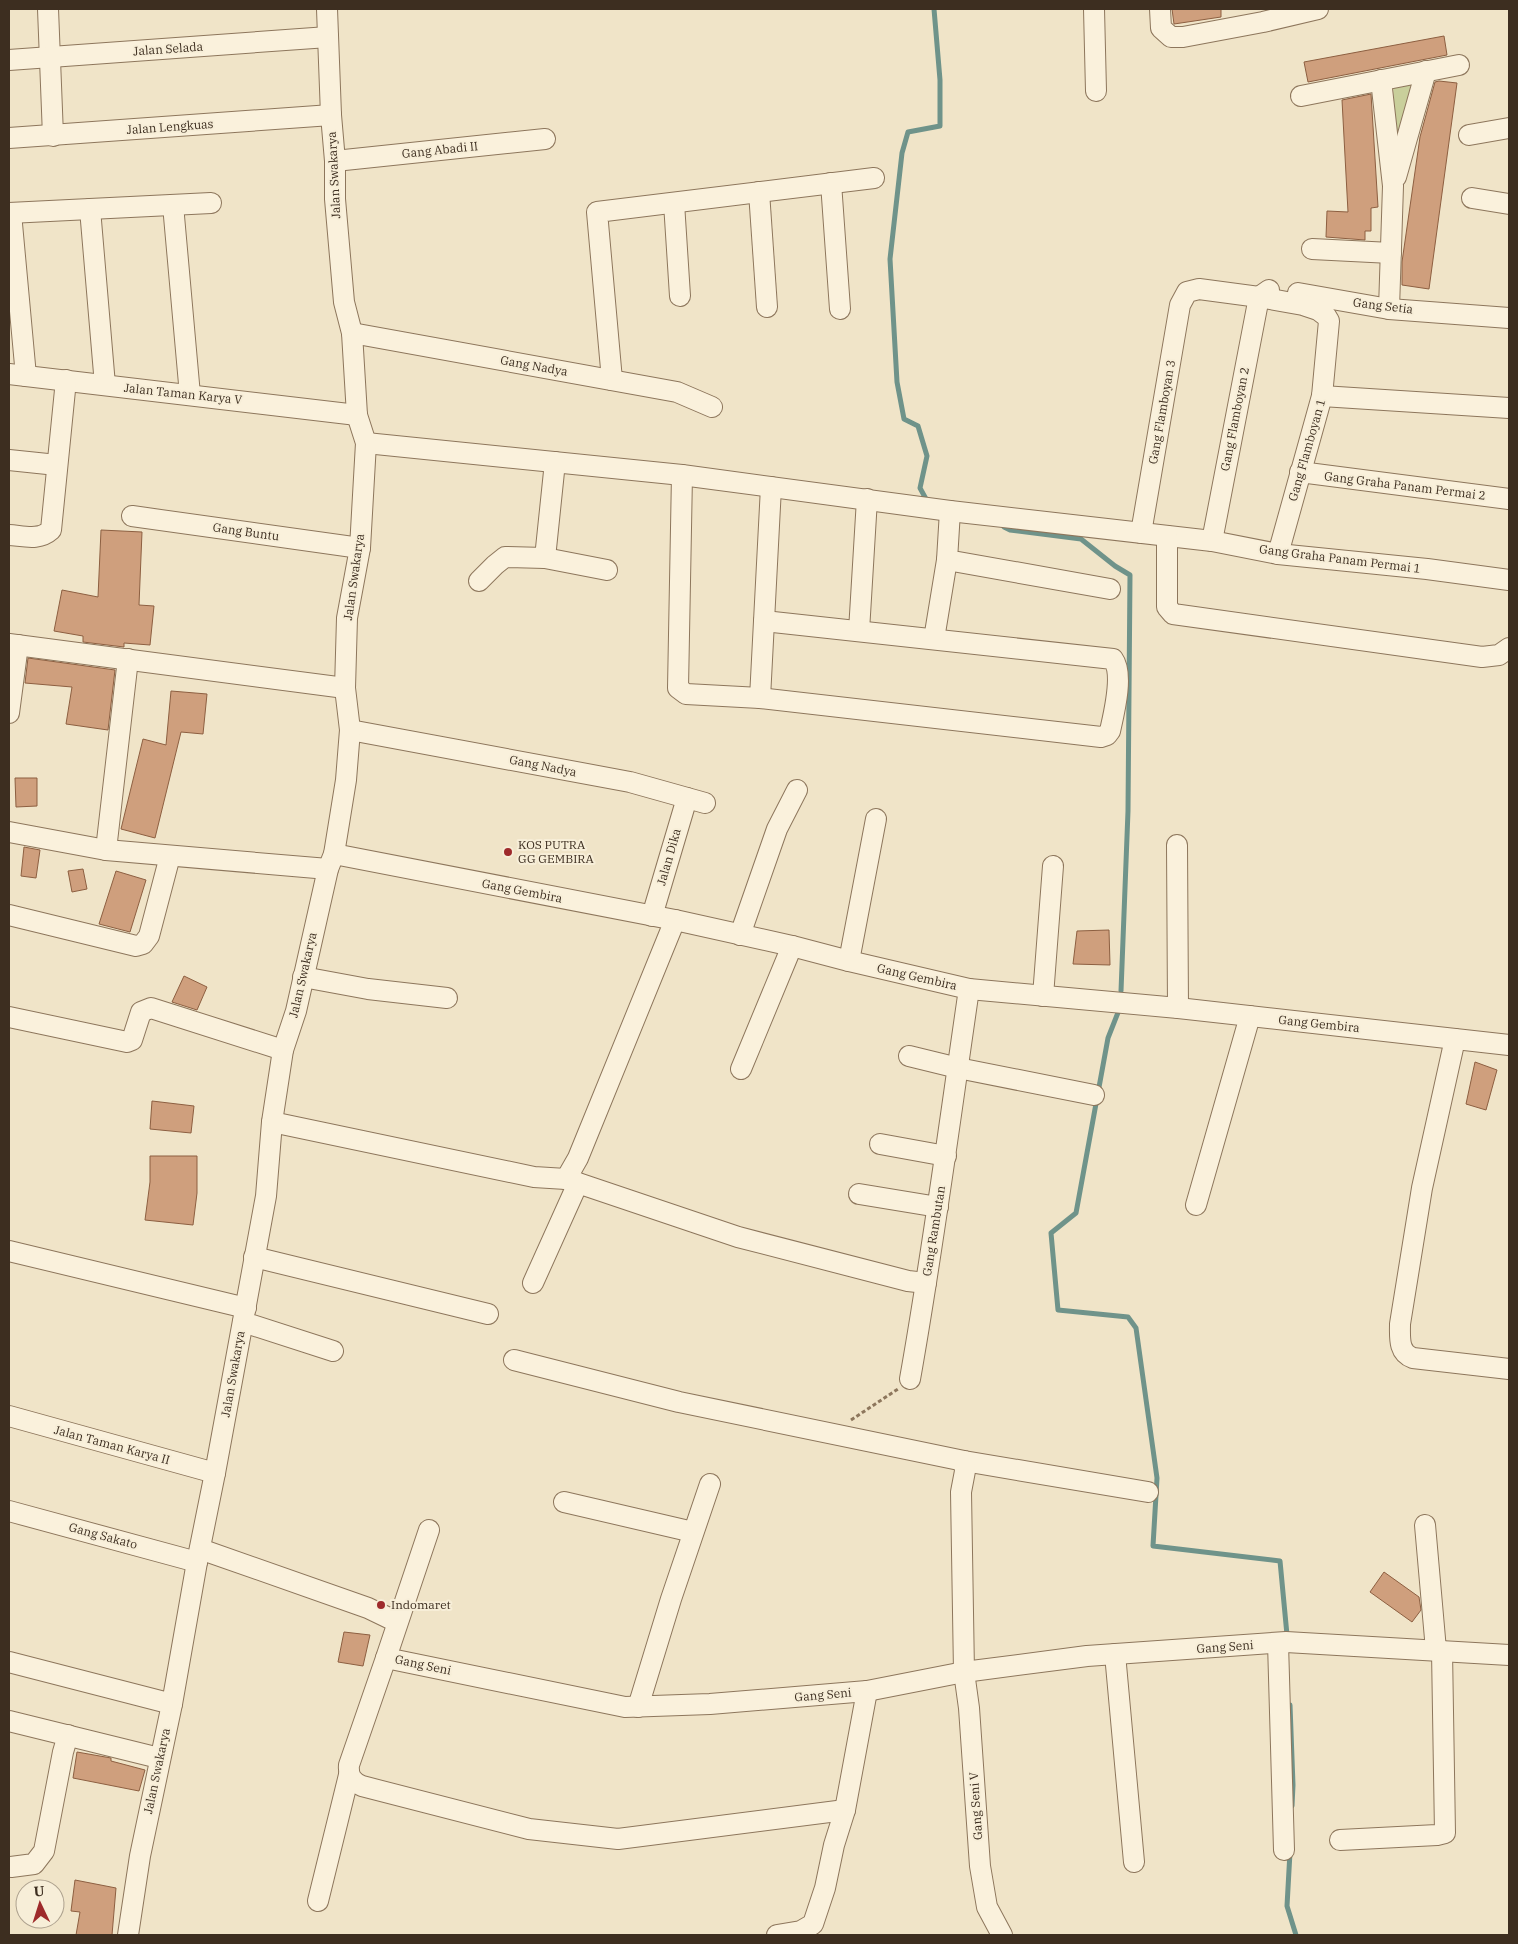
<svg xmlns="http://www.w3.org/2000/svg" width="1518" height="1944" font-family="'IBM Plex Serif',serif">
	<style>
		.green { fill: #c9cf9b }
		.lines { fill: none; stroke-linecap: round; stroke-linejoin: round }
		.stream { stroke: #6f938a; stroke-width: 5 }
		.building { fill: #cf9f7d; stroke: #8d5f41 }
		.minor-casing { stroke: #8d765c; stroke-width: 22 }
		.path { stroke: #8d765c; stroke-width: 3; stroke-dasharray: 4 2.5; stroke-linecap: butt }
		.minor { stroke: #faf1dc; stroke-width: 20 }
		.poi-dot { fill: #9e2a2b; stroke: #f7eed8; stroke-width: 2 }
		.labels { text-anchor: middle; stroke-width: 4; stroke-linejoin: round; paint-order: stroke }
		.street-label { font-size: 12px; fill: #3d2e20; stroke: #f7eed8 }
		.poi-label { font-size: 12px; fill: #3d2e20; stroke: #f7eed8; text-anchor: start }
	</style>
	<rect width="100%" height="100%" fill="#f0e4c8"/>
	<polygon class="green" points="1412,81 1396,149 1393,85"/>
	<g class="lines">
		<g class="stream">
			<polyline points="928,500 926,499 920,488 927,456 918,426 904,419 897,382 890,259 902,153 908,132 940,126 940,80 934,9"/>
			<polyline points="1004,527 1010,530 1081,539 1115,566 1130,575 1128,811 1121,991"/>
			<polyline points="1119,1010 1108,1038 1076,1213 1051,1233 1058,1310 1128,1317 1136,1328 1157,1478 1153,1546 1280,1561 1287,1635"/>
			<polyline points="1290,1705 1293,1785 1292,1806"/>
			<polyline points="1290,1852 1287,1906 1296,1935"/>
		</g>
	</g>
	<g class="building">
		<polygon points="1172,9 1221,9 1221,17 1174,24"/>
		<polygon points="1444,36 1447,55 1308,82 1304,62"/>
		<polygon points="1439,81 1457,83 1429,289 1402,285 1402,262 1420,137 1435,82"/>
		<polygon points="1371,94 1378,207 1371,208 1371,231 1365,231 1365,240 1326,237 1327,211 1348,212 1342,100"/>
		<polygon points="101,530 142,532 139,605 154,606 150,645 124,643 124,647 83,642 83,636 54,631 62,590 98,597"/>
		<polygon points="28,658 115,670 108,730 66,724 72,687 25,683"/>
		<polygon points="171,691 207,694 203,734 181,732 155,838 121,829 143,739 166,745"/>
		<polygon points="15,778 37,778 37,806 16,807"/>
		<polygon points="24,847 40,850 36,878 21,876"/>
		<polygon points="83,869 87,889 72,892 68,871"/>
		<polygon points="116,871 146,880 130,932 99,924"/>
		<polygon points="1109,930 1110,965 1073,964 1077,931"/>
		<polygon points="184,976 207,987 197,1010 172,1002"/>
		<polygon points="1475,1062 1497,1070 1486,1110 1466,1104"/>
		<polygon points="152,1101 194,1106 191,1133 150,1129"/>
		<polygon points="150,1156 197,1156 197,1193 193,1225 145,1220 150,1182"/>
		<polygon points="1384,1572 1419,1597 1421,1610 1412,1622 1370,1592"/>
		<polygon points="344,1632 370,1635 363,1666 338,1662"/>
		<polygon points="77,1752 111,1758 111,1761 145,1770 139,1791 73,1778"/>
		<polygon points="75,1880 116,1888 112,1935 76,1935 80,1912 71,1911"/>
	</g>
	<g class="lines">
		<g class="minor-casing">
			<g id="minor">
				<polyline points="48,9 53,136"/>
				<polyline points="1094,9 1096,91"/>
				<polyline points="1160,9 1161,28 1171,37 1183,37 1263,22 1318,9"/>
				<polyline points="9,60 328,37"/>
				<polyline points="1381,80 1393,186 1389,309"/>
				<polyline points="1301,96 1459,65"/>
				<polyline points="1469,135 1509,128"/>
				<polyline points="9,138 331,115"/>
				<polyline points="335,161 545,139"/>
				<polyline points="1396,177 1426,71"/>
				<polyline points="831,183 840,309"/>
				<polyline points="759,192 767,307"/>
				<polyline points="1472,198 1509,204"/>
				<polyline points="674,203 680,296"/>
				<polyline points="173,205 190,395"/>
				<polyline points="90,209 105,385"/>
				<polyline points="9,213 211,203"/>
				<polyline points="11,213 26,376"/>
				<polyline points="1312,249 1391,253"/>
				<polyline points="1298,293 1389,309 1509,318"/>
				<polyline points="352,333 677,392 712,407"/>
				<polyline points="9,374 357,415"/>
				<polyline points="612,380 597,212 874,178"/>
				<polyline points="1322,396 1509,408"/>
				<polyline points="366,443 682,475 950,511 1212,541 1278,554 1427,569 1509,580"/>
				<polyline points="9,460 57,465"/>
				<polyline points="1300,472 1509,499"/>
				<path d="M682 475 678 688 686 694 760 698 1101 737 1107 735 1110 731C1114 713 1124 674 1113 659L764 621"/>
				<polyline points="950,511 947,560 1110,589"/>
				<polyline points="132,516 360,548"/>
				<polyline points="1141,533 1180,305 1187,292 1199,289 1259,297 1303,305 1318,310 1326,316 1329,321 1322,396 1278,554"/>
				<path d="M9 535C24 536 39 541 51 530L66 380"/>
				<polyline points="1167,536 1167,607 1173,614 1482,657 1499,655 1509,648"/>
				<polyline points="1212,541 1259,297 1269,290"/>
				<polyline points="545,558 555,462"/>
				<polyline points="479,581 495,565 505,557 545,558 607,570"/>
				<polyline points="859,631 867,499"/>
				<polyline points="934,639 947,560"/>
				<polyline points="9,644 345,688"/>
				<polyline points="760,698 771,487"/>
				<polyline points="9,713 18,645"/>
				<polyline points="350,730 630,782 705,803"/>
				<polyline points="9,832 106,850 328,869"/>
				<polyline points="1177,845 1178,1008"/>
				<polyline points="106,850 128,659"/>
				<polyline points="334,854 675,920 792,946 849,961 969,989 1178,1008 1509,1045"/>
				<polyline points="9,915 136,946 143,944 149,936 170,856"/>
				<polyline points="652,916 687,798"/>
				<polyline points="740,935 777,829 797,790"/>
				<polyline points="849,961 876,819"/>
				<polyline points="303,977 368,989 447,998"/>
				<polyline points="1043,996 1053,866"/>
				<polyline points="9,1017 127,1042 132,1040 141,1012 151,1008 283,1050"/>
				<path d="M1455 1039 1422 1188 1400 1324C1400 1337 1398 1353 1413 1358L1509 1369"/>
				<polyline points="909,1056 958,1068 1094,1095"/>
				<polyline points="741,1069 792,946"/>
				<polyline points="272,1122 534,1177 566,1179 578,1158 675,920"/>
				<polyline points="880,1144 946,1156"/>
				<polyline points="566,1179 738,1237 908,1281 926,1283"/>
				<polyline points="859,1194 938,1207"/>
				<polyline points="1196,1205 1250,1016"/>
				<polyline points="9,1251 246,1308"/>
				<polyline points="254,1257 488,1314"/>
				<polyline points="533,1283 578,1183"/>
				<polyline points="243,1322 333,1351"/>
				<polyline points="514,1360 679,1402 964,1461 1148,1492"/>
				<path d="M910 1379C933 1250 950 1119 969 989"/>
				<polyline points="9,1416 215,1473"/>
				<polyline points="964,1461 965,1471 961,1492 964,1672 969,1708 980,1866 987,1907 1002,1935"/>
				<polyline points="564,1502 693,1532"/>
				<polyline points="9,1511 197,1562"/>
				<polyline points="1425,1525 1436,1650"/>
				<polyline points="429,1530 386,1658 625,1707 710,1704 867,1691 964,1672 1087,1656 1286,1642 1509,1655"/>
				<polyline points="200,1549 368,1608 397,1622"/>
				<polyline points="1278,1643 1284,1850"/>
				<polyline points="1115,1654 1134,1862"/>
				<path d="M386 1658 349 1765C348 1776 352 1782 362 1786L529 1829 618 1839 845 1810"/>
				<polyline points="9,1662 172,1704"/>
				<polyline points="638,1707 671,1599 710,1484"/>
				<polyline points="9,1721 159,1758"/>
				<polyline points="1340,1840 1437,1835 1445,1833 1442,1651"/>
				<polyline points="11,1867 34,1864 44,1851 63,1752 68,1735"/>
				<polyline points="318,1901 349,1775"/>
				<polyline points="128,1935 140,1856 172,1704 197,1562 215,1473 266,1196 272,1122 283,1050 296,1011 328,869 334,854 346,780 350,730 345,688 347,618 360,548 366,443 357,415 352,333 344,302 335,199 335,161 331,115 327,9"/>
				<polyline points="777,1935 801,1931 813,1924 825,1888 834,1845 845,1810 867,1691"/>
			</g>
		</g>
		<polyline class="path" points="851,1420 898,1389"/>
		<use href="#minor" class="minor"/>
	</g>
	<g class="poi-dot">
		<circle cx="508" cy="852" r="5"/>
		<circle cx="381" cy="1605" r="5"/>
	</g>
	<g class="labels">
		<g class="street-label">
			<text transform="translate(168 49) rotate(-4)" y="4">Jalan Selada</text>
			<text transform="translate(170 127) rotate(-4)" y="4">Jalan Lengkuas</text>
			<text transform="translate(440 150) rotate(-6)" y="4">Gang Abadi II</text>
			<text transform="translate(334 175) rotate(-93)" y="4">Jalan Swakarya</text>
			<text transform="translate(1383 306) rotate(7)" y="4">Gang Setia</text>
			<text transform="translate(534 366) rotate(10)" y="4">Gang Nadya</text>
			<text transform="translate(183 394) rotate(6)" y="4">Jalan Taman Karya V</text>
			<text transform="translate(1162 412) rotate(-80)" y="4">Gang Flamboyan 3</text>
			<text transform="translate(1235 419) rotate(-79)" y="4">Gang Flamboyan 2</text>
			<text transform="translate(1307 450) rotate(-74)" y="4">Gang Flamboyan 1</text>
			<text transform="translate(1405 486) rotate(7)" y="4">Gang Graha Panam Permai 2</text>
			<text transform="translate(246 532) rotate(8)" y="4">Gang Buntu</text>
			<text transform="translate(1340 559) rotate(7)" y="4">Gang Graha Panam Permai 1</text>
			<text transform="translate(354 577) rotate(-82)" y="4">Jalan Swakarya</text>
			<text transform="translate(543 766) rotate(11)" y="4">Gang Nadya</text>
			<text transform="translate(669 857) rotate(-74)" y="4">Jalan Dika</text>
			<text transform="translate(522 891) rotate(11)" y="4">Gang Gembira</text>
			<text transform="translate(303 975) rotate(-77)" y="4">Jalan Swakarya</text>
			<text transform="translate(917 977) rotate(13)" y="4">Gang Gembira</text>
			<text transform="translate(1319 1024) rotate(6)" y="4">Gang Gembira</text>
			<text transform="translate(934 1231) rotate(-81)" y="4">Gang Rambutan</text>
			<text transform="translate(233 1374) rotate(-80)" y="4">Jalan Swakarya</text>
			<text transform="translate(112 1445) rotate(15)" y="4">Jalan Taman Karya II</text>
			<text transform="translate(103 1536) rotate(15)" y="4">Gang Sakato</text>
			<text transform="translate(1225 1647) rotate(-4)" y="4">Gang Seni</text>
			<text transform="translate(423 1665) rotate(12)" y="4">Gang Seni</text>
			<text transform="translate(823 1695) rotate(-5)" y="4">Gang Seni</text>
			<text transform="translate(157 1771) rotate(-78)" y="4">Jalan Swakarya</text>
			<text transform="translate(976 1806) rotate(-94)" y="4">Gang Seni V</text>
		</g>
		<g class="poi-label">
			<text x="518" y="849">KOS PUTRA<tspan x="518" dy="14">GG GEMBIRA</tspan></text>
			<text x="391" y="1609">Indomaret</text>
		</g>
	</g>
	<rect width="1518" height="1944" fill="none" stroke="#3d2e20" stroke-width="20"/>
	<g transform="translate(40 1904) rotate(356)"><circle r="24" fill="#f7eed8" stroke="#ada18e"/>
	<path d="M0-4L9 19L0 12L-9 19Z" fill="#9e2a2b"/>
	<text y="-8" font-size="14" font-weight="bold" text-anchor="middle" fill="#3d2e20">U</text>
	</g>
</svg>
